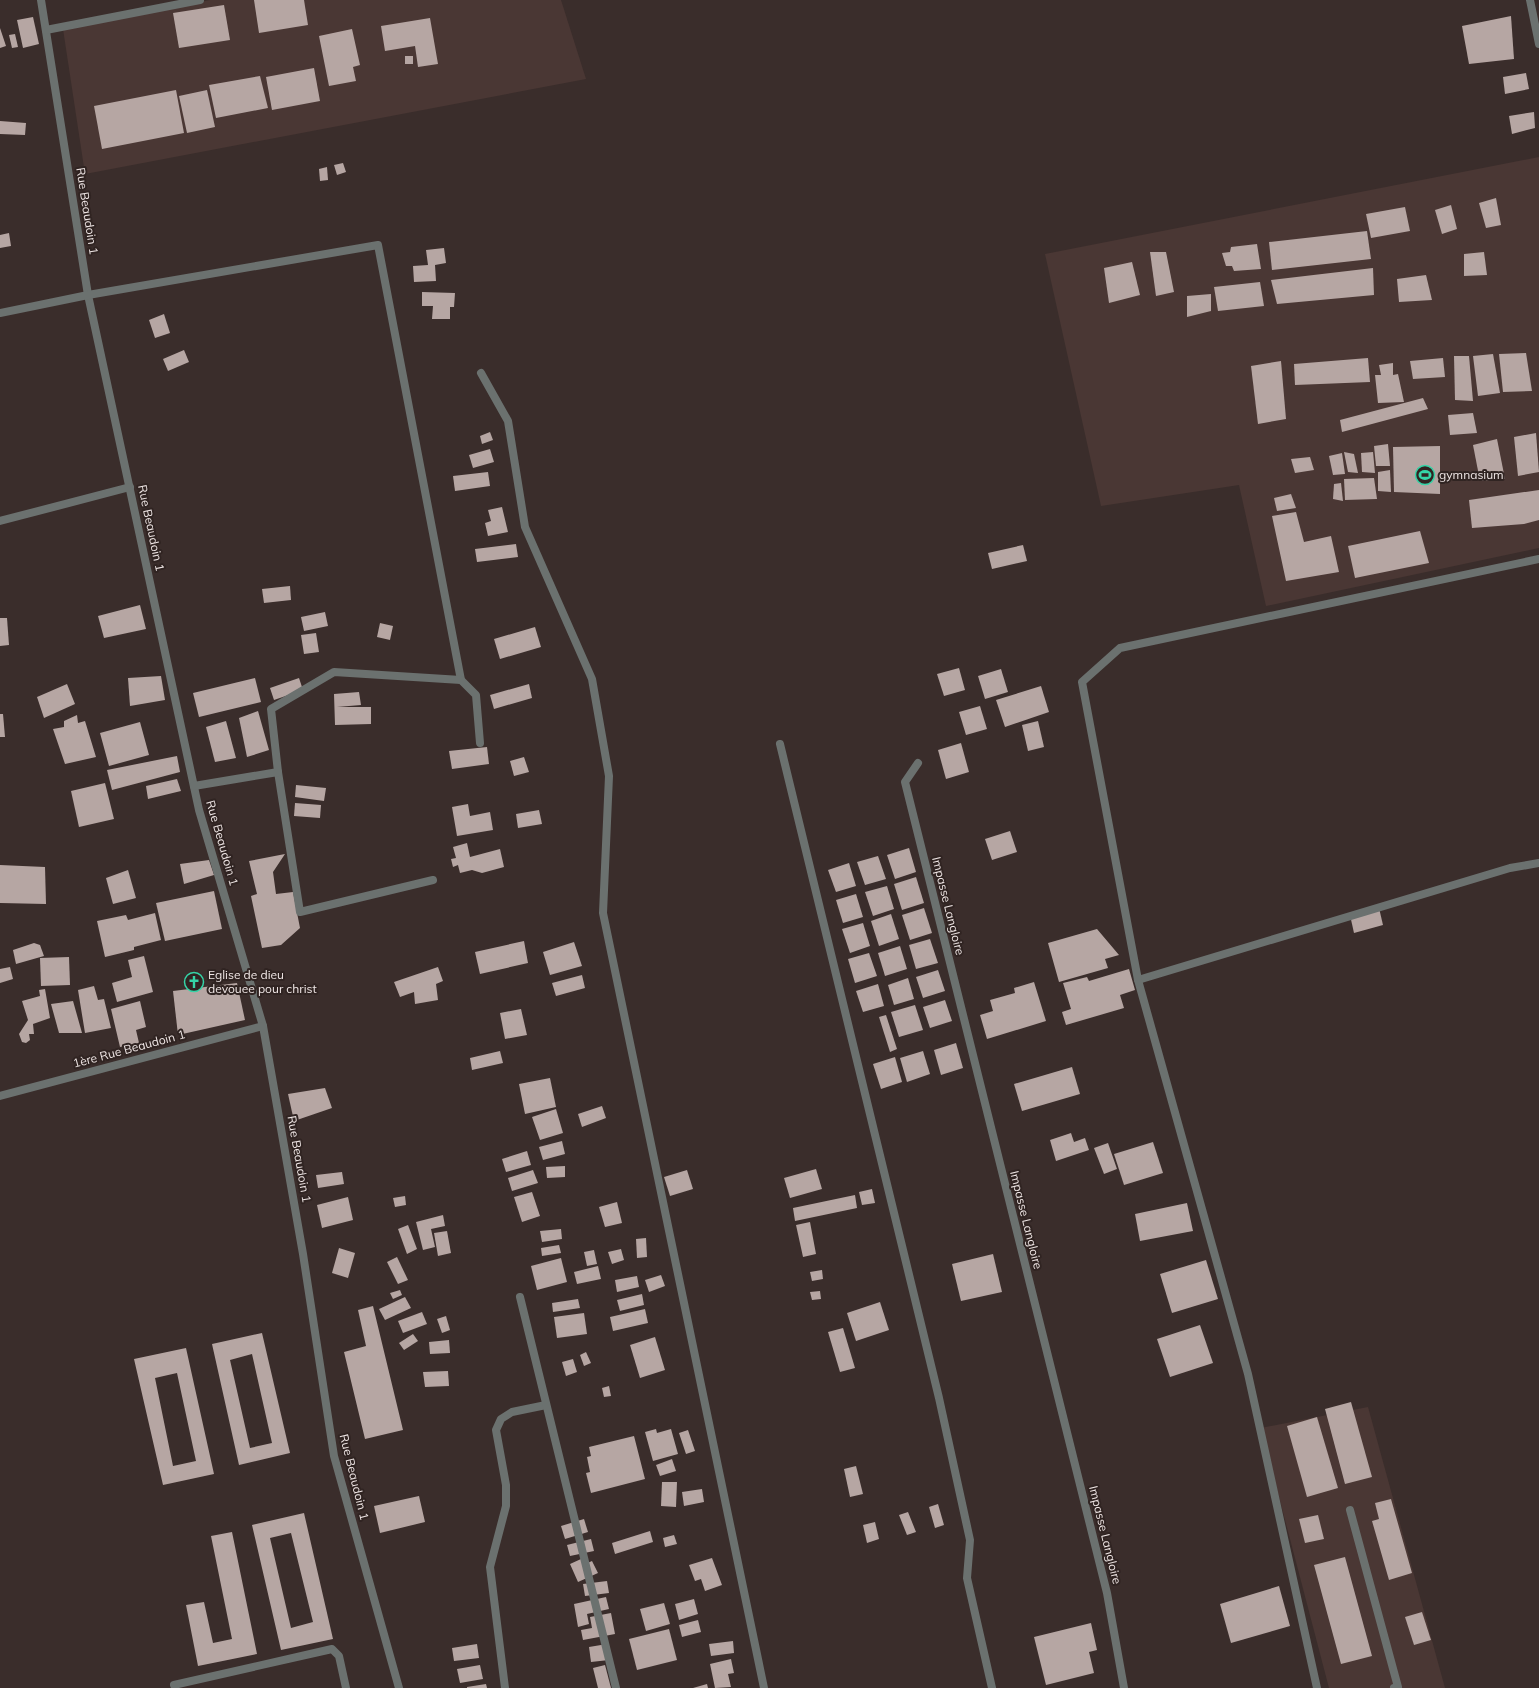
<svg xmlns="http://www.w3.org/2000/svg" width="1539" height="1688" font-family="Mulish,sans-serif">
	<style>
		.built { fill: #4a3734 }
		.building { fill: #b6a6a3; fill-rule: evenodd }
		.lines { fill: none; stroke-linecap: round; stroke-linejoin: round }
		.lane { stroke: #6b716f; stroke-width: 8 }
		.street { stroke: #6b716f; stroke-width: 8 }
		.labels { text-anchor: middle; stroke-width: 4; stroke-linejoin: round; paint-order: stroke }
		.street-label { font-size: 12px; fill: #efe6e5; stroke: #302422 }
		.poi-label { font-size: 12px; fill: #efe6e5; stroke: #302422; text-anchor: start }
	</style>
	<rect width="100%" height="100%" fill="#3a2d2b"/>
	<g class="built">
		<polygon points="210,0 561,0 586,79 85,174 63,29"/>
		<polygon points="1539,157 1539,548 1266,606 1239,485 1101,506 1045,254"/>
		<polygon points="1368,1407 1445,1688 1329,1688 1261,1428"/>
	</g>
	<g class="building">
		<polygon points="254,0 304,0 308,25 259,33"/>
		<polygon points="224,5 230,40 179,48 173,13"/>
		<polygon points="1511,16 1514,59 1469,64 1462,26"/>
		<polygon points="33,17 39,44 23,48 17,20"/>
		<polygon points="430,18 438,64 418,67 415,46 385,51 381,26"/>
		<polygon points="0,28 6,46 0,48"/>
		<polygon points="352,29 360,65 353,67 356,81 329,86 319,36"/>
		<polygon points="15,34 18,47 12,48 9,35"/>
		<rect x="405" y="56" width="8" height="8"/>
		<polygon points="314,68 320,101 272,110 266,77"/>
		<polygon points="1526,73 1529,89 1505,94 1503,77"/>
		<polygon points="260,76 268,108 216,118 209,85"/>
		<polygon points="176,90 184,133 102,149 94,106"/>
		<polygon points="207,90 215,127 187,133 179,96"/>
		<polygon points="1534,112 1535,128 1512,134 1509,116"/>
		<polygon points="0,121 26,123 25,135 0,134"/>
		<polygon points="343,163 346,172 337,175 334,165"/>
		<polygon points="327,167 328,180 320,181 319,169"/>
		<polygon points="1496,198 1501,225 1486,228 1479,203"/>
		<polygon points="1451,205 1457,229 1442,234 1435,210"/>
		<polygon points="1405,207 1410,231 1371,238 1366,214"/>
		<polygon points="1367,231 1371,259 1272,270 1269,242"/>
		<polygon points="9,233 11,246 0,248 0,235"/>
		<polygon points="1257,244 1261,269 1234,271 1232,266 1226,266 1222,253 1230,252 1231,247"/>
		<polygon points="444,248 446,263 435,265 436,281 414,282 413,266 428,265 426,250"/>
		<polygon points="1150,252 1166,252 1174,292 1156,296"/>
		<polygon points="1484,252 1487,275 1464,276 1464,254"/>
		<polygon points="1132,262 1140,295 1109,303 1104,268"/>
		<polygon points="1373,268 1374,295 1277,304 1271,280"/>
		<polygon points="1426,275 1432,300 1399,302 1397,279"/>
		<polygon points="1260,282 1264,306 1218,311 1214,287"/>
		<polygon points="422,292 455,293 454,307 450,307 450,319 432,319 433,306 422,306"/>
		<polygon points="1211,294 1211,311 1187,317 1187,296"/>
		<polygon points="164,314 170,333 155,338 149,320"/>
		<polygon points="184,350 189,362 168,371 163,359"/>
		<polygon points="1526,353 1532,391 1503,392 1499,354"/>
		<polygon points="1493,354 1500,393 1478,396 1473,356"/>
		<polygon points="1454,356 1469,356 1473,401 1455,400"/>
		<polygon points="1368,358 1370,382 1295,385 1294,364"/>
		<polygon points="1443,358 1445,377 1413,379 1410,361"/>
		<polygon points="1281,361 1286,419 1258,424 1251,366"/>
		<polygon points="1393,363 1393,375 1398,374 1404,402 1378,403 1375,375 1381,375 1379,365"/>
		<polygon points="1423,398 1428,409 1342,432 1340,420"/>
		<polygon points="1473,413 1477,433 1450,435 1448,415"/>
		<polygon points="490,432 493,440 482,444 480,436"/>
		<polygon points="1536,433 1539,472 1518,476 1514,437"/>
		<polygon points="1497,439 1505,479 1480,481 1473,445"/>
		<polygon points="1388,444 1390,466 1376,466 1374,446"/>
		<polygon points="1440,446 1440,494 1394,492 1393,447"/>
		<polygon points="490,449 494,462 473,468 469,455"/>
		<polygon points="1344,452 1354,454 1358,473 1348,472"/>
		<polygon points="1373,452 1375,473 1362,472 1361,453"/>
		<polygon points="1342,453 1345,474 1333,475 1329,456"/>
		<polygon points="1310,457 1314,470 1295,473 1291,459"/>
		<polygon points="1390,470 1391,492 1378,491 1378,472"/>
		<polygon points="488,472 490,486 455,491 453,476"/>
		<polygon points="1374,478 1377,499 1345,500 1344,479"/>
		<polygon points="1341,483 1343,501 1333,499 1334,484"/>
		<polygon points="1539,490 1539,520 1524,524 1472,528 1469,500"/>
		<polygon points="1291,494 1296,508 1277,511 1274,498"/>
		<polygon points="502,507 508,532 488,536 485,523 491,521 488,510"/>
		<polygon points="1296,512 1304,542 1331,536 1339,572 1286,581 1272,516"/>
		<polygon points="1420,531 1429,563 1355,578 1348,546"/>
		<polygon points="516,544 518,557 477,562 475,549"/>
		<polygon points="1023,545 1027,561 992,569 988,553"/>
		<polygon points="290,586 291,600 264,603 262,589"/>
		<polygon points="140,605 146,629 104,638 98,616"/>
		<polygon points="325,612 328,626 304,631 301,617"/>
		<polygon points="0,618 7,618 9,645 0,646"/>
		<polygon points="380,623 393,626 390,640 377,637"/>
		<polygon points="535,627 541,647 500,659 494,639"/>
		<polygon points="316,633 319,652 304,654 301,635"/>
		<polygon points="959,668 965,690 944,696 937,674"/>
		<polygon points="1001,669 1008,692 985,699 978,676"/>
		<polygon points="161,676 165,700 130,706 128,678"/>
		<polygon points="255,678 261,702 199,717 193,693"/>
		<polygon points="299,678 303,690 274,700 270,688"/>
		<polygon points="67,684 75,704 44,718 37,697"/>
		<polygon points="529,684 532,698 494,709 490,695"/>
		<polygon points="1041,686 1049,712 1005,727 996,700"/>
		<polygon points="359,692 361,705 337,707 371,707 371,724 335,725 334,694"/>
		<polygon points="980,706 987,729 966,735 959,712"/>
		<polygon points="258,711 269,750 247,757 239,718"/>
		<polygon points="0,714 3,714 5,737 0,737"/>
		<polygon points="77,715 78,723 85,721 96,757 65,764 53,729 64,727 64,721"/>
		<polygon points="226,721 236,758 215,762 206,727"/>
		<polygon points="1038,721 1044,747 1028,751 1022,725"/>
		<polygon points="140,722 149,755 109,766 100,733"/>
		<polygon points="961,743 969,772 946,779 938,750"/>
		<polygon points="487,747 489,764 452,769 449,751"/>
		<polygon points="177,756 180,772 112,790 107,770"/>
		<polygon points="524,757 529,772 514,776 510,761"/>
		<polygon points="177,779 181,791 148,799 146,786"/>
		<polygon points="105,783 114,819 79,827 71,791"/>
		<polygon points="296,785 326,788 324,801 295,797"/>
		<polygon points="295,803 321,805 320,818 294,816"/>
		<polygon points="468,804 470,816 490,812 493,830 457,836 452,807"/>
		<polygon points="539,810 542,824 518,828 516,814"/>
		<polygon points="1010,831 1017,852 992,860 985,839"/>
		<polygon points="467,843 470,857 500,849 504,867 482,873 472,870 460,873 458,865 453,867 451,859 456,858 453,847"/>
		<polygon points="909,848 916,872 895,879 887,855"/>
		<polygon points="285,854 273,872 276,894 293,892 300,928 281,945 262,948 251,896 257,894 249,861"/>
		<polygon points="878,856 886,879 865,885 857,862"/>
		<polygon points="209,860 214,875 184,884 180,864"/>
		<polygon points="849,863 856,886 836,892 828,870"/>
		<polygon points="0,865 45,867 46,904 0,903"/>
		<polygon points="128,870 136,898 113,904 106,878"/>
		<polygon points="916,877 924,903 902,910 894,884"/>
		<polygon points="887,886 894,909 873,916 865,892"/>
		<polygon points="214,891 222,929 165,941 156,903"/>
		<polygon points="856,894 863,917 843,923 836,900"/>
		<polygon points="924,908 932,933 910,940 902,915"/>
		<polygon points="1379,908 1383,925 1354,933 1350,915"/>
		<polygon points="155,913 161,940 134,947 134,950 105,957 97,921 126,915 128,920"/>
		<polygon points="891,914 899,939 879,946 871,921"/>
		<polygon points="863,923 870,946 850,953 842,929"/>
		<polygon points="1097,929 1119,955 1105,959 1108,968 1059,982 1048,943"/>
		<polygon points="930,939 938,963 916,969 909,945"/>
		<polygon points="524,941 528,963 480,974 475,952"/>
		<polygon points="574,942 582,966 550,975 543,952"/>
		<polygon points="34,943 40,945 44,956 16,964 13,950"/>
		<polygon points="900,946 907,969 885,976 878,953"/>
		<polygon points="869,953 877,976 855,983 848,959"/>
		<polygon points="144,956 153,992 117,1002 112,983 132,977 128,960"/>
		<polygon points="69,957 70,985 41,986 40,958"/>
		<polygon points="10,967 13,979 0,983 0,969"/>
		<polygon points="438,967 443,981 436,984 438,1000 415,1004 414,992 400,997 394,982"/>
		<polygon points="1129,969 1135,990 1120,995 1124,1008 1066,1025 1062,1012 1071,1009 1063,983 1087,977 1089,981"/>
		<polygon points="938,970 945,991 923,998 916,977"/>
		<polygon points="582,975 585,988 556,996 552,983"/>
		<polygon points="908,978 914,999 894,1005 888,985"/>
		<polygon points="1034,982 1046,1021 987,1039 980,1015 993,1011 990,1000 1015,993 1014,988"/>
		<polygon points="237,983 245,1020 178,1035 173,991"/>
		<polygon points="878,984 884,1006 863,1012 856,991"/>
		<polygon points="94,986 98,1000 104,999 111,1028 85,1033 78,990"/>
		<polygon points="45,989 50,1018 33,1024 34,1034 29,1034 30,1040 26,1043 22,1042 19,1034 28,1020 22,1001 40,996 39,990"/>
		<polygon points="945,1000 952,1021 930,1028 923,1007"/>
		<polygon points="73,1001 82,1033 59,1033 51,1004"/>
		<polygon points="140,1001 146,1027 136,1030 139,1043 120,1047 111,1009"/>
		<polygon points="915,1005 923,1030 899,1037 891,1012"/>
		<polygon points="521,1009 527,1035 505,1039 500,1013"/>
		<polygon points="886,1015 897,1049 890,1052 879,1017"/>
		<polygon points="956,1043 963,1068 941,1075 934,1050"/>
		<polygon points="500,1051 503,1063 472,1070 470,1058"/>
		<polygon points="923,1051 930,1074 907,1082 900,1058"/>
		<polygon points="895,1057 902,1082 881,1089 873,1064"/>
		<polygon points="1072,1067 1080,1094 1022,1111 1014,1084"/>
		<polygon points="550,1078 556,1107 525,1114 519,1084"/>
		<polygon points="325,1088 332,1108 294,1121 288,1094"/>
		<polygon points="602,1106 606,1118 582,1127 578,1114"/>
		<polygon points="556,1109 563,1133 540,1140 532,1117"/>
		<polygon points="1071,1133 1074,1142 1085,1138 1089,1150 1056,1161 1050,1140"/>
		<polygon points="562,1141 565,1154 543,1160 539,1147"/>
		<polygon points="1153,1142 1163,1173 1124,1185 1114,1154"/>
		<polygon points="1108,1143 1117,1169 1104,1174 1094,1148"/>
		<polygon points="527,1151 531,1165 506,1172 502,1159"/>
		<polygon points="565,1166 565,1177 547,1178 546,1167"/>
		<polygon points="816,1169 822,1189 790,1198 784,1178"/>
		<polygon points="533,1170 538,1183 512,1191 508,1178"/>
		<polygon points="687,1170 693,1189 670,1196 664,1177"/>
		<polygon points="342,1172 344,1184 318,1188 316,1175"/>
		<polygon points="872,1189 875,1203 862,1205 859,1192"/>
		<polygon points="532,1192 540,1216 522,1222 514,1197"/>
		<polygon points="855,1195 857,1208 795,1221 793,1208"/>
		<polygon points="405,1196 406,1205 395,1207 393,1198"/>
		<polygon points="348,1197 353,1220 322,1228 317,1205"/>
		<polygon points="617,1202 622,1223 605,1227 599,1207"/>
		<polygon points="1187,1203 1193,1231 1140,1241 1135,1214"/>
		<polygon points="443,1215 445,1226 431,1229 435,1247 423,1250 416,1222"/>
		<polygon points="810,1222 816,1254 803,1257 796,1225"/>
		<polygon points="408,1225 417,1249 407,1254 398,1229"/>
		<polygon points="561,1229 562,1239 542,1242 540,1231"/>
		<polygon points="447,1231 451,1253 438,1256 434,1233"/>
		<polygon points="646,1238 647,1257 637,1258 636,1239"/>
		<polygon points="559,1245 561,1253 542,1256 541,1248"/>
		<polygon points="339,1248 355,1253 348,1278 332,1273"/>
		<polygon points="621,1249 624,1260 612,1264 608,1252"/>
		<polygon points="594,1250 597,1264 587,1266 584,1252"/>
		<polygon points="993,1254 1002,1292 961,1301 952,1264"/>
		<polygon points="397,1257 408,1280 398,1284 387,1262"/>
		<polygon points="561,1258 567,1282 537,1290 531,1266"/>
		<polygon points="1206,1260 1218,1299 1172,1313 1160,1274"/>
		<polygon points="598,1266 601,1279 577,1284 574,1272"/>
		<polygon points="822,1270 823,1279 812,1281 810,1272"/>
		<polygon points="661,1275 665,1286 649,1292 645,1280"/>
		<polygon points="637,1276 639,1287 617,1292 615,1280"/>
		<polygon points="400,1290 402,1295 393,1299 390,1293"/>
		<polygon points="820,1291 821,1299 812,1300 810,1292"/>
		<polygon points="642,1294 644,1305 620,1311 617,1300"/>
		<polygon points="405,1297 411,1308 385,1320 379,1309"/>
		<polygon points="578,1299 580,1308 553,1312 552,1303"/>
		<polygon points="880,1302 889,1330 856,1341 847,1313"/>
		<polygon points="373,1306 403,1430 365,1439 344,1352 366,1346 358,1310"/>
		<polygon points="645,1309 648,1323 613,1331 610,1317"/>
		<polygon points="422,1312 427,1324 403,1333 398,1321"/>
		<polygon points="584,1313 587,1334 557,1338 554,1317"/>
		<polygon points="446,1316 450,1330 442,1333 437,1319"/>
		<polygon points="1200,1325 1213,1363 1170,1377 1157,1339"/>
		<polygon points="843,1328 855,1368 840,1372 828,1332"/>
		<path d="M262 1333 290 1453 239 1465 212 1344ZM252 1354 272 1443 250 1448 230 1360Z"/>
		<polygon points="413,1334 418,1341 404,1350 399,1343"/>
		<polygon points="655,1337 665,1370 640,1378 630,1345"/>
		<polygon points="449,1340 450,1353 430,1354 429,1342"/>
		<path d="M186 1348 214 1474 163 1485 134 1359ZM177 1373 196 1461 173 1466 155 1378Z"/>
		<polygon points="586,1352 591,1363 584,1366 580,1355"/>
		<polygon points="573,1359 577,1372 566,1376 562,1362"/>
		<polygon points="448,1371 449,1386 425,1387 423,1372"/>
		<polygon points="609,1386 611,1396 604,1397 602,1388"/>
		<polygon points="1351,1402 1372,1477 1345,1484 1325,1409"/>
		<polygon points="1317,1417 1338,1488 1307,1497 1287,1426"/>
		<polygon points="656,1429 657,1433 671,1429 678,1454 653,1461 645,1432"/>
		<polygon points="688,1430 695,1451 686,1454 679,1433"/>
		<polygon points="634,1436 645,1479 591,1493 586,1473 590,1472 587,1457 591,1456 589,1447"/>
		<polygon points="672,1459 676,1471 660,1476 656,1465"/>
		<polygon points="856,1466 863,1494 850,1497 844,1469"/>
		<polygon points="662,1482 677,1482 676,1507 661,1506"/>
		<polygon points="702,1489 704,1502 684,1506 682,1492"/>
		<polygon points="419,1496 425,1522 380,1533 374,1506"/>
		<polygon points="1391,1499 1412,1573 1389,1580 1372,1521 1379,1519 1375,1503"/>
		<polygon points="938,1504 944,1525 935,1528 929,1507"/>
		<polygon points="908,1512 916,1532 907,1535 899,1515"/>
		<path d="M304 1513 333 1639 281 1650 252 1525ZM291 1533 313 1622 291 1628 270 1538Z"/>
		<polygon points="1318,1515 1324,1539 1305,1543 1299,1519"/>
		<polygon points="584,1519 588,1532 565,1539 561,1526"/>
		<polygon points="875,1522 879,1539 867,1543 863,1525"/>
		<polygon points="650,1531 653,1542 615,1554 612,1543"/>
		<polygon points="232,1532 257,1654 198,1666 186,1605 204,1602 213,1643 232,1639 211,1536"/>
		<polygon points="674,1535 677,1544 665,1547 663,1538"/>
		<polygon points="591,1539 594,1551 570,1556 567,1545"/>
		<polygon points="1345,1557 1372,1656 1341,1664 1314,1565"/>
		<polygon points="712,1558 722,1585 705,1591 701,1579 695,1581 689,1565"/>
		<polygon points="581,1559 583,1565 592,1561 598,1573 578,1582 570,1564"/>
		<polygon points="607,1581 609,1593 585,1596 583,1584"/>
		<polygon points="1279,1586 1290,1626 1231,1643 1220,1604"/>
		<polygon points="606,1597 609,1609 587,1614 589,1624 578,1627 574,1604"/>
		<polygon points="694,1599 698,1614 679,1620 675,1604"/>
		<polygon points="664,1603 670,1624 646,1631 640,1609"/>
		<polygon points="1422,1612 1431,1640 1414,1645 1405,1617"/>
		<polygon points="611,1613 615,1634 583,1640 581,1630 592,1628 590,1617"/>
		<polygon points="698,1620 701,1632 682,1637 679,1625"/>
		<polygon points="1091,1623 1097,1650 1089,1652 1094,1673 1046,1685 1034,1637"/>
		<polygon points="669,1629 677,1660 637,1670 629,1639"/>
		<polygon points="733,1641 734,1653 711,1656 709,1644"/>
		<polygon points="477,1644 479,1658 454,1661 452,1648"/>
		<polygon points="607,1644 609,1660 591,1662 589,1647"/>
		<polygon points="731,1659 734,1673 728,1674 731,1687 715,1688 710,1664"/>
		<polygon points="480,1665 483,1679 460,1683 457,1669"/>
		<polygon points="605,1665 611,1688 598,1688 593,1668"/>
		<polygon points="486,1684 487,1688 467,1688 467,1687"/>
		<polygon points="707,1684 708,1688 693,1688"/>
	</g>
	<g class="lines">
		<g class="lane">
			<polyline points="1350,1510 1398,1687 1394,1688"/>
			<polyline points="174,1685 332,1649 339,1656 346,1688"/>
			<polyline points="505,1688 490,1567 506,1506 506,1485 496,1430 501,1419 512,1412 546,1405"/>
		</g>
		<g class="street">
			<polyline points="41,0 88,295 199,810 263,1026 303,1254 334,1456 399,1688"/>
			<polyline points="1530,0 1539,44"/>
			<polyline points="46,30 200,0"/>
			<polyline points="0,313 88,295 378,245 461,680"/>
			<polyline points="481,373 508,421 525,527 592,679 609,776 603,913 764,1688"/>
			<polyline points="0,521 130,487"/>
			<polyline points="780,744 939,1398 970,1540 967,1578 992,1688"/>
			<polyline points="918,763 905,782 1107,1593 1124,1688"/>
			<polyline points="278,772 300,912 433,880"/>
			<polyline points="194,786 278,772 271,709 334,672 461,680 476,695 480,743"/>
			<polyline points="1138,980 1510,868 1539,863"/>
			<polyline points="0,1096 263,1026"/>
			<polyline points="520,1297 616,1688"/>
			<polyline points="1317,1688 1248,1374 1138,980 1082,682 1120,648 1539,559"/>
		</g>
	</g>
	<defs>
		<g id="stadium-ring" transform="scale(1)"><circle r="9.5" fill="#302422" stroke="#35d4a7" stroke-width="1.5"/><path d="M0-5a6.5 5 0 1 0 0 10a6.5 5 0 1 0 0-10ZM-3.5-1.8h7v3.6h-7Z" fill="#35d4a7"/></g>
		<g id="church-ring" transform="scale(1)"><circle r="9.5" fill="#302422" stroke="#35d4a7" stroke-width="1.5"/><path d="M-1.2-6h2.4v3.5h3.3v2.4h-3.3V6h-2.4V-.1h-3.3v-2.4h3.3Z" fill="#35d4a7"/></g>
	</defs>
	<g fill-rule="evenodd">
		<use href="#stadium-ring" x="1425" y="475"/>
		<use href="#church-ring" x="194" y="982"/>
	</g>
	<g class="labels">
		<g class="street-label">
			<text transform="translate(87 211) rotate(81)" y="4">Rue Beaudoin 1</text>
			<text transform="translate(151 528) rotate(78)" y="4">Rue Beaudoin 1</text>
			<text transform="translate(222 843) rotate(74)" y="4">Rue Beaudoin 1</text>
			<text transform="translate(948 906) rotate(76)" y="4">Impasse Langloire</text>
			<text transform="translate(129 1049) rotate(-15)" y="4">1ère Rue Beaudoin 1</text>
			<text transform="translate(299 1159) rotate(80)" y="4">Rue Beaudoin 1</text>
			<text transform="translate(1026 1220) rotate(76)" y="4">Impasse Langloire</text>
			<text transform="translate(354 1477) rotate(76)" y="4">Rue Beaudoin 1</text>
			<text transform="translate(1105 1535) rotate(76)" y="4">Impasse Langloire</text>
		</g>
		<g class="poi-label">
			<text x="1439" y="479">gymnasium</text>
			<text x="208" y="979">Eglise de dieu<tspan x="208" dy="14">devouee pour christ</tspan></text>
		</g>
	</g>
</svg>
